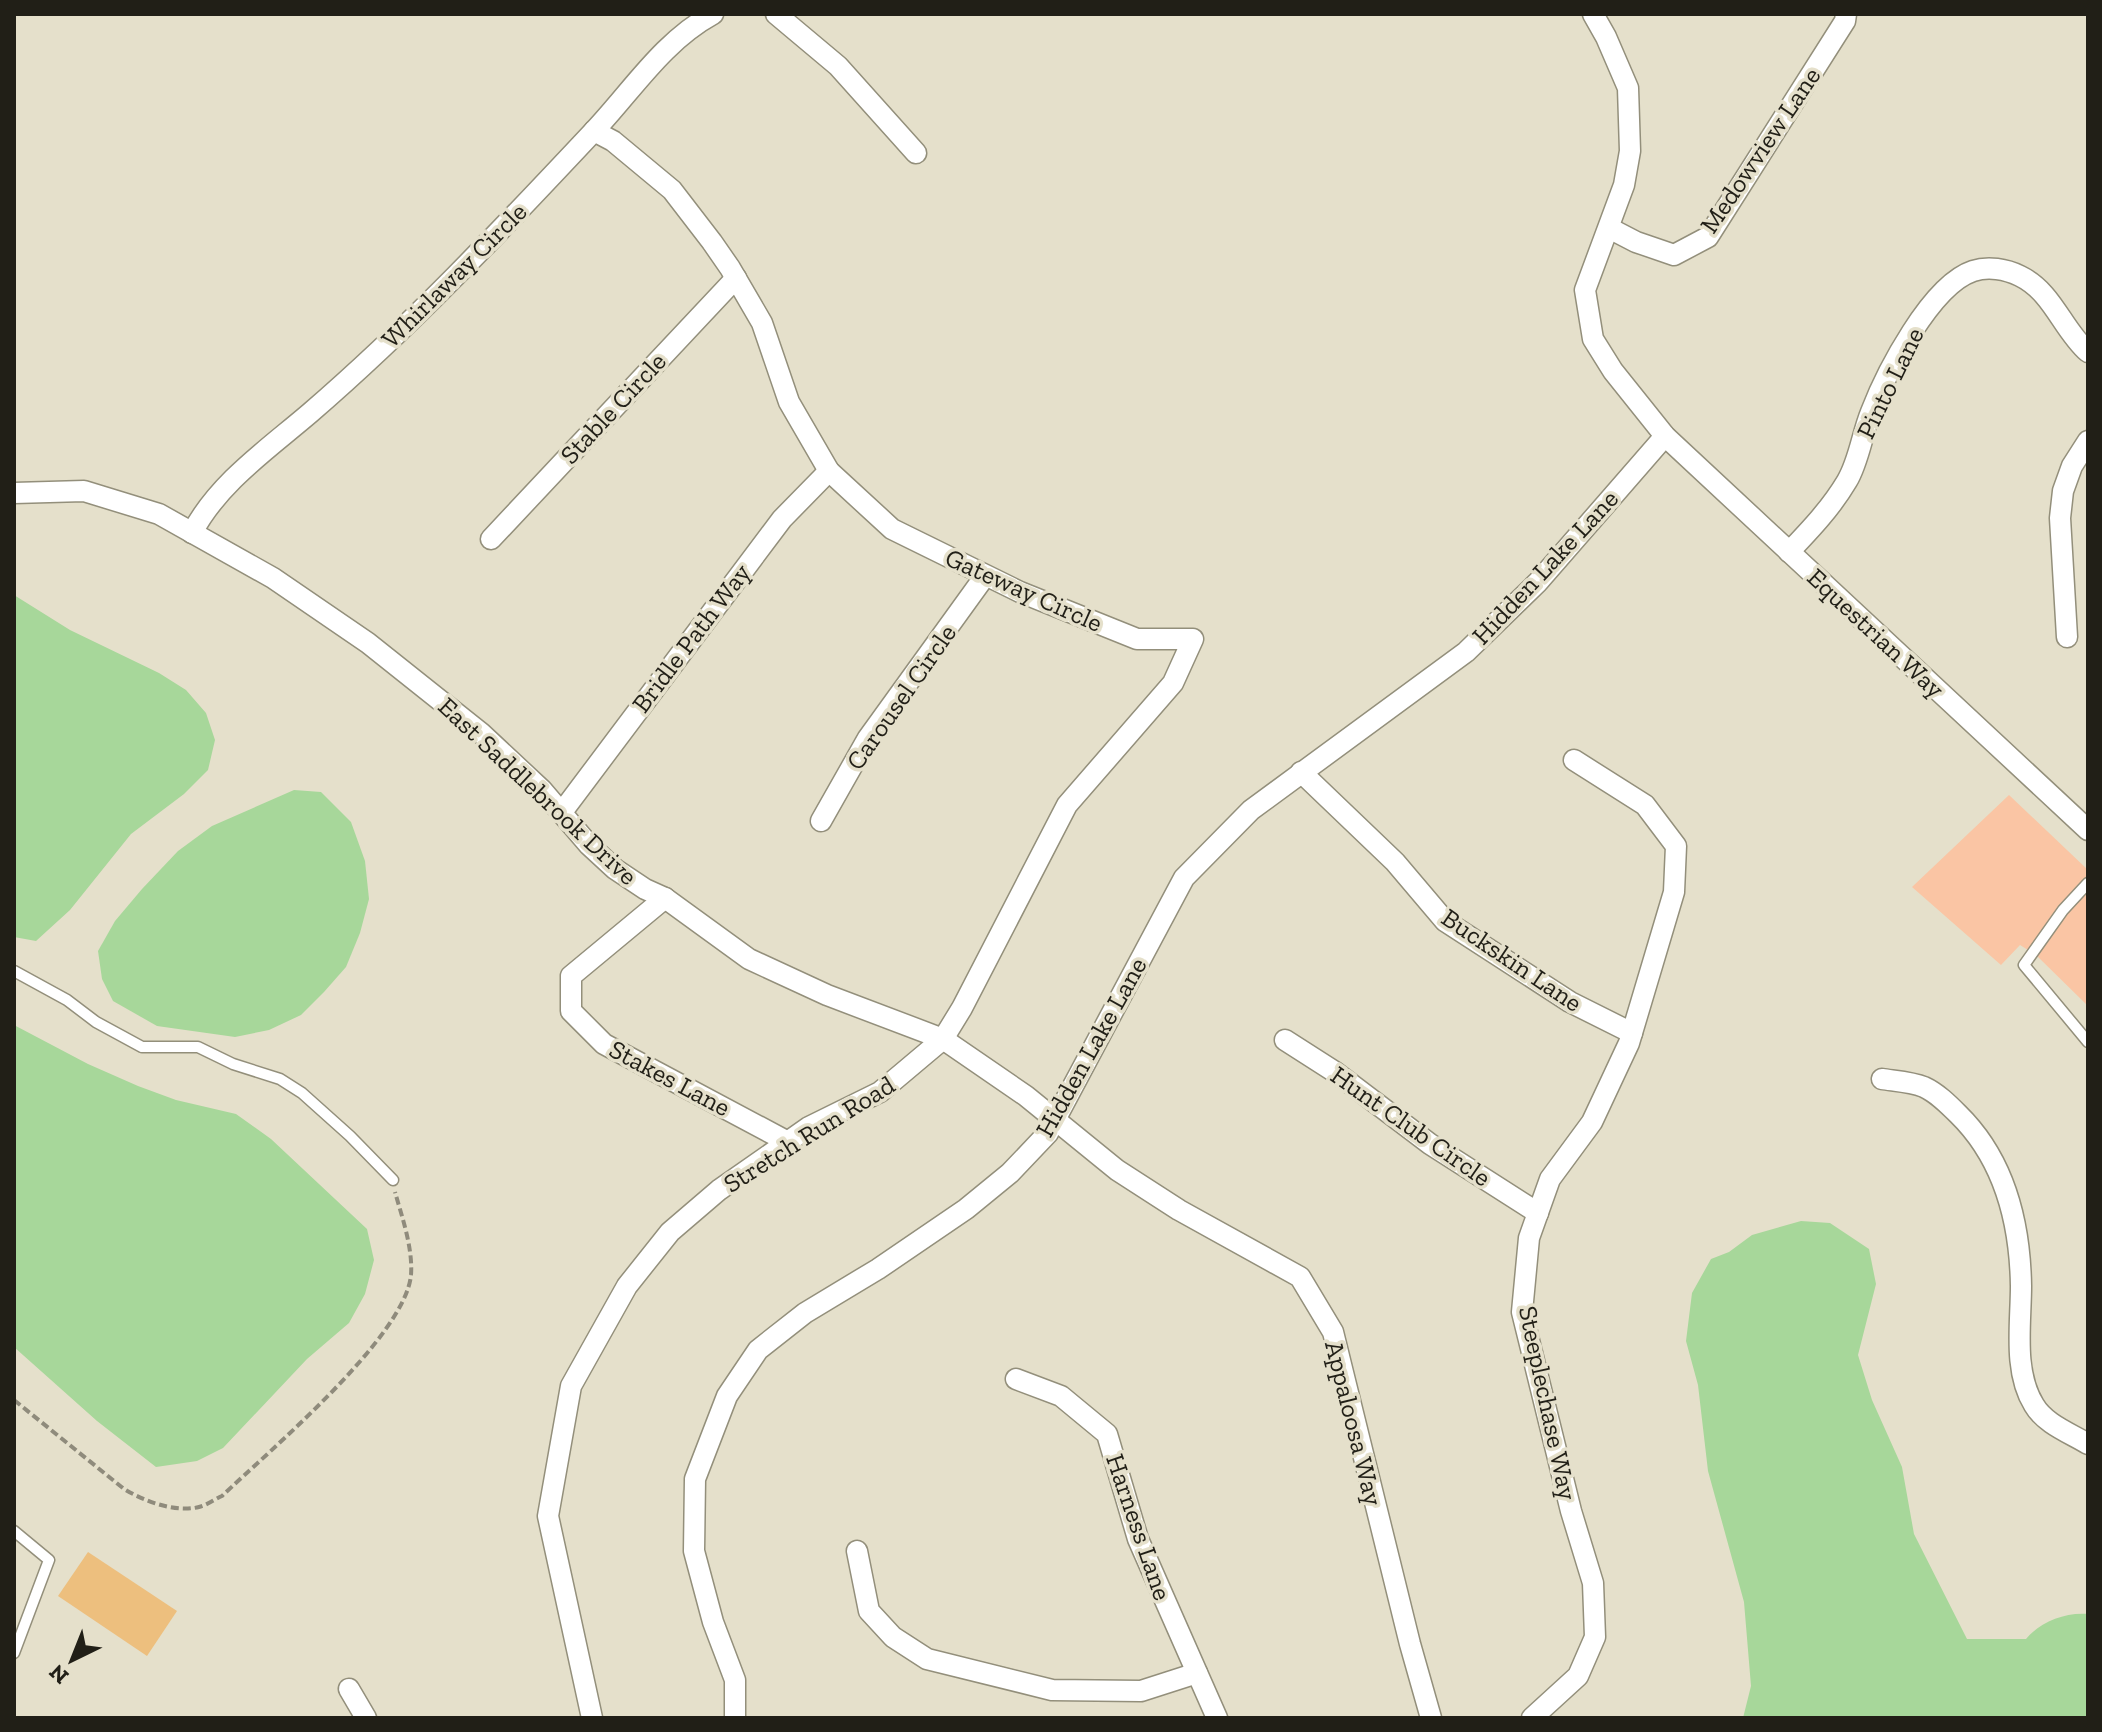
<svg xmlns="http://www.w3.org/2000/svg" width="2102" height="1732" font-family="'Zilla Slab',serif">
	<style>
		.green { fill: #fac5a4 }
		.water { fill: #a7d79a }
		.building { fill: #edbf7e }
		.lines { fill: none; stroke-linecap: round; stroke-linejoin: round }
		.service-casing { stroke: #938f7b; stroke-width: 13 }
		.minor-casing { stroke: #938f7b; stroke-width: 23 }
		.path { stroke: #8f8b7c; stroke-width: 4; stroke-dasharray: 8 4; stroke-linecap: butt }
		.service { stroke: #fff; stroke-width: 10 }
		.minor { stroke: #fff; stroke-width: 20 }
		.labels { text-anchor: middle; stroke-width: 7; stroke-linejoin: round; paint-order: stroke }
		.street-label { font-size: 26px; fill: #211f17; stroke: #e5e0cb }
	</style>
	<rect width="100%" height="100%" fill="#e5e0cb"/>
	<polygon class="green" points="2009,795 2088,870 2088,1006 2036,955 2020,945 2001,965 1912,887"/>
	<g class="water">
		<polygon points="14,595 70,630 159,673 186,690 206,713 215,740 208,770 184,794 131,834 70,910 36,941 14,937"/>
		<polygon points="294,790 321,792 351,822 365,861 369,899 360,933 346,967 324,992 301,1015 269,1030 235,1037 157,1026 113,1001 102,979 98,951 115,921 142,889 178,851 212,826"/>
		<polygon points="14,1025 88,1064 138,1086 176,1100 236,1114 271,1139 367,1229 374,1260 365,1294 349,1323 307,1359 223,1448 197,1461 156,1467 97,1421 14,1347"/>
		<path d="M1801 1221 1830 1223 1869 1249 1876 1284 1858 1355 1872 1400 1902 1467 1914 1534 1967 1639H2026C2040 1622 2065 1612 2088 1614V1718H1743L1751 1686 1744 1602 1708 1471 1698 1385 1686 1341 1692 1293 1711 1259 1729 1252 1752 1235Z"/>
	</g>
	<polygon class="building" points="88,1552 177,1611 147,1656 58,1596"/>
	<g class="lines">
		<g class="service-casing">
			<g id="service">
				<polyline points="2088,883 2063,910 2024,965 2088,1042"/>
				<polyline points="14,971 67,1000 96,1022 142,1047 198,1047 233,1064 280,1079 302,1093 350,1136 393,1180"/>
				<polyline points="14,1531 49,1560 14,1653"/>
			</g>
		</g>
		<g class="minor-casing">
			<g id="minor">
				<polyline points="776,14 838,66 916,153"/>
				<polyline points="1593,14 1606,37 1628,88 1630,151 1624,185 1585,290 1593,339 1613,371 1665,436 2088,830"/>
				<polyline points="1609,228 1636,242 1674,255 1708,237 1845,21 1846,14"/>
				<polyline points="14,493 84,491 159,514 273,578 368,643 481,733 542,790 589,845 615,869 645,889 665,898 749,959 827,995 943,1039 1026,1096 1117,1170 1179,1210 1300,1277 1333,1332 1410,1644 1431,1718"/>
				<path d="M192 533C218 483 268 449 310 413 411 326 502 229 593 132 632 91 662 42 713 14"/>
				<polyline points="491,539 736,278"/>
				<path d="M1789 552C1810 530 1831 508 1847 481 1859 461 1862 434 1871 412 1886 373 1931 285 1973 271 1988 266 2006 269 2020 276 2053 292 2062 329 2088 352"/>
				<polyline points="2067,637 2060,518 2063,491 2072,466 2088,441"/>
				<polyline points="1301,772 1395,862 1445,921 1570,1002 1632,1033"/>
				<polyline points="562,812 782,519 829,471"/>
				<polyline points="821,821 868,738 985,576"/>
				<polyline points="665,898 571,976 571,1011 604,1044 788,1142"/>
				<polyline points="1285,1040 1335,1072 1430,1144 1538,1213"/>
				<path d="M1882 1079C1895 1081 1912 1082 1924 1087 1937 1093 1948 1104 1958 1114 2004 1159 2020 1222 2021 1286 2021 1324 2013 1371 2034 1405 2045 1424 2070 1433 2088 1444"/>
				<polyline points="1016,1379 1061,1396 1107,1434 1138,1539 1217,1718"/>
				<polyline points="857,1551 869,1611 893,1637 927,1659 1052,1690 1141,1691 1197,1673"/>
				<polyline points="349,1689 366,1718"/>
				<polyline points="592,1718 548,1516 571,1386 627,1286 670,1232 719,1190 809,1127 880,1092 943,1039 962,1008 1067,805 1173,683 1193,639 1137,639 1020,592 892,529 829,471 789,402 762,323 730,268 712,242 672,190 613,141 594,131"/>
				<polyline points="735,1718 735,1680 713,1622 694,1551 695,1479 727,1396 758,1350 805,1313 878,1269 966,1209 1010,1173 1048,1133 1184,878 1251,810 1466,652 1538,582 1665,436"/>
				<polyline points="1532,1718 1578,1676 1595,1637 1593,1583 1571,1511 1522,1312 1529,1238 1550,1179 1592,1122 1629,1043 1674,892 1676,846 1645,805 1574,760"/>
			</g>
		</g>
		<path class="path" d="M14 1400 124 1489C144 1501 175 1513 199 1507 207 1505 215 1499 222 1496 269 1451 405 1337 411 1275 413 1248 402 1217 395 1192"/>
		<use href="#service" class="service"/>
		<use href="#minor" class="minor"/>
	</g>
	<g class="labels">
		<g class="street-label">
			<text transform="translate(1760 150) rotate(-56)" y="9">Medowview Lane</text>
			<text transform="translate(454 275) rotate(-45)" y="9">Whirlaway Circle</text>
			<text transform="translate(1890 383) rotate(-64)" y="9">Pinto Lane</text>
			<text transform="translate(613 408) rotate(-47)" y="9">Stable Circle</text>
			<text transform="translate(1545 567) rotate(-47)" y="9">Hidden Lake Lane</text>
			<text transform="translate(1024 590) rotate(24)" y="9">Gateway Circle</text>
			<text transform="translate(1876 633) rotate(43)" y="9">Equestrian Way</text>
			<text transform="translate(691 638) rotate(-53)" y="9">Bridle Path Way</text>
			<text transform="translate(901 697) rotate(-55)" y="9">Carousel Circle</text>
			<text transform="translate(538 791) rotate(43)" y="9">East Saddlebrook Drive</text>
			<text transform="translate(1512 960) rotate(34)" y="9">Buckskin Lane</text>
			<text transform="translate(1091 1047) rotate(-61)" y="9">Hidden Lake Lane</text>
			<text transform="translate(670 1078) rotate(28)" y="9">Stakes Lane</text>
			<text transform="translate(1411 1126) rotate(35)" y="9">Hunt Club Circle</text>
			<text transform="translate(809 1134) rotate(-32)" y="9">Stretch Run Road</text>
			<text transform="translate(1548 1403) rotate(78)" y="9">Steeplechase Way</text>
			<text transform="translate(1354 1423) rotate(76)" y="9">Appaloosa Way</text>
			<text transform="translate(1139 1527) rotate(71)" y="9">Harness Lane</text>
		</g>
	</g>
	<rect width="2102" height="1732" fill="none" stroke="#211f17" stroke-width="32"/>
	<g transform="translate(72 1660) rotate(223)" stroke="#e5e0cb" stroke-width="6" paint-order="stroke">
	<path d="M0-6L14 30L0 20L-14 30Z" fill="#211f17"/>
	<text y="-12" font-size="22" font-weight="bold" text-anchor="middle" fill="#211f17">N</text>
	</g>
</svg>
